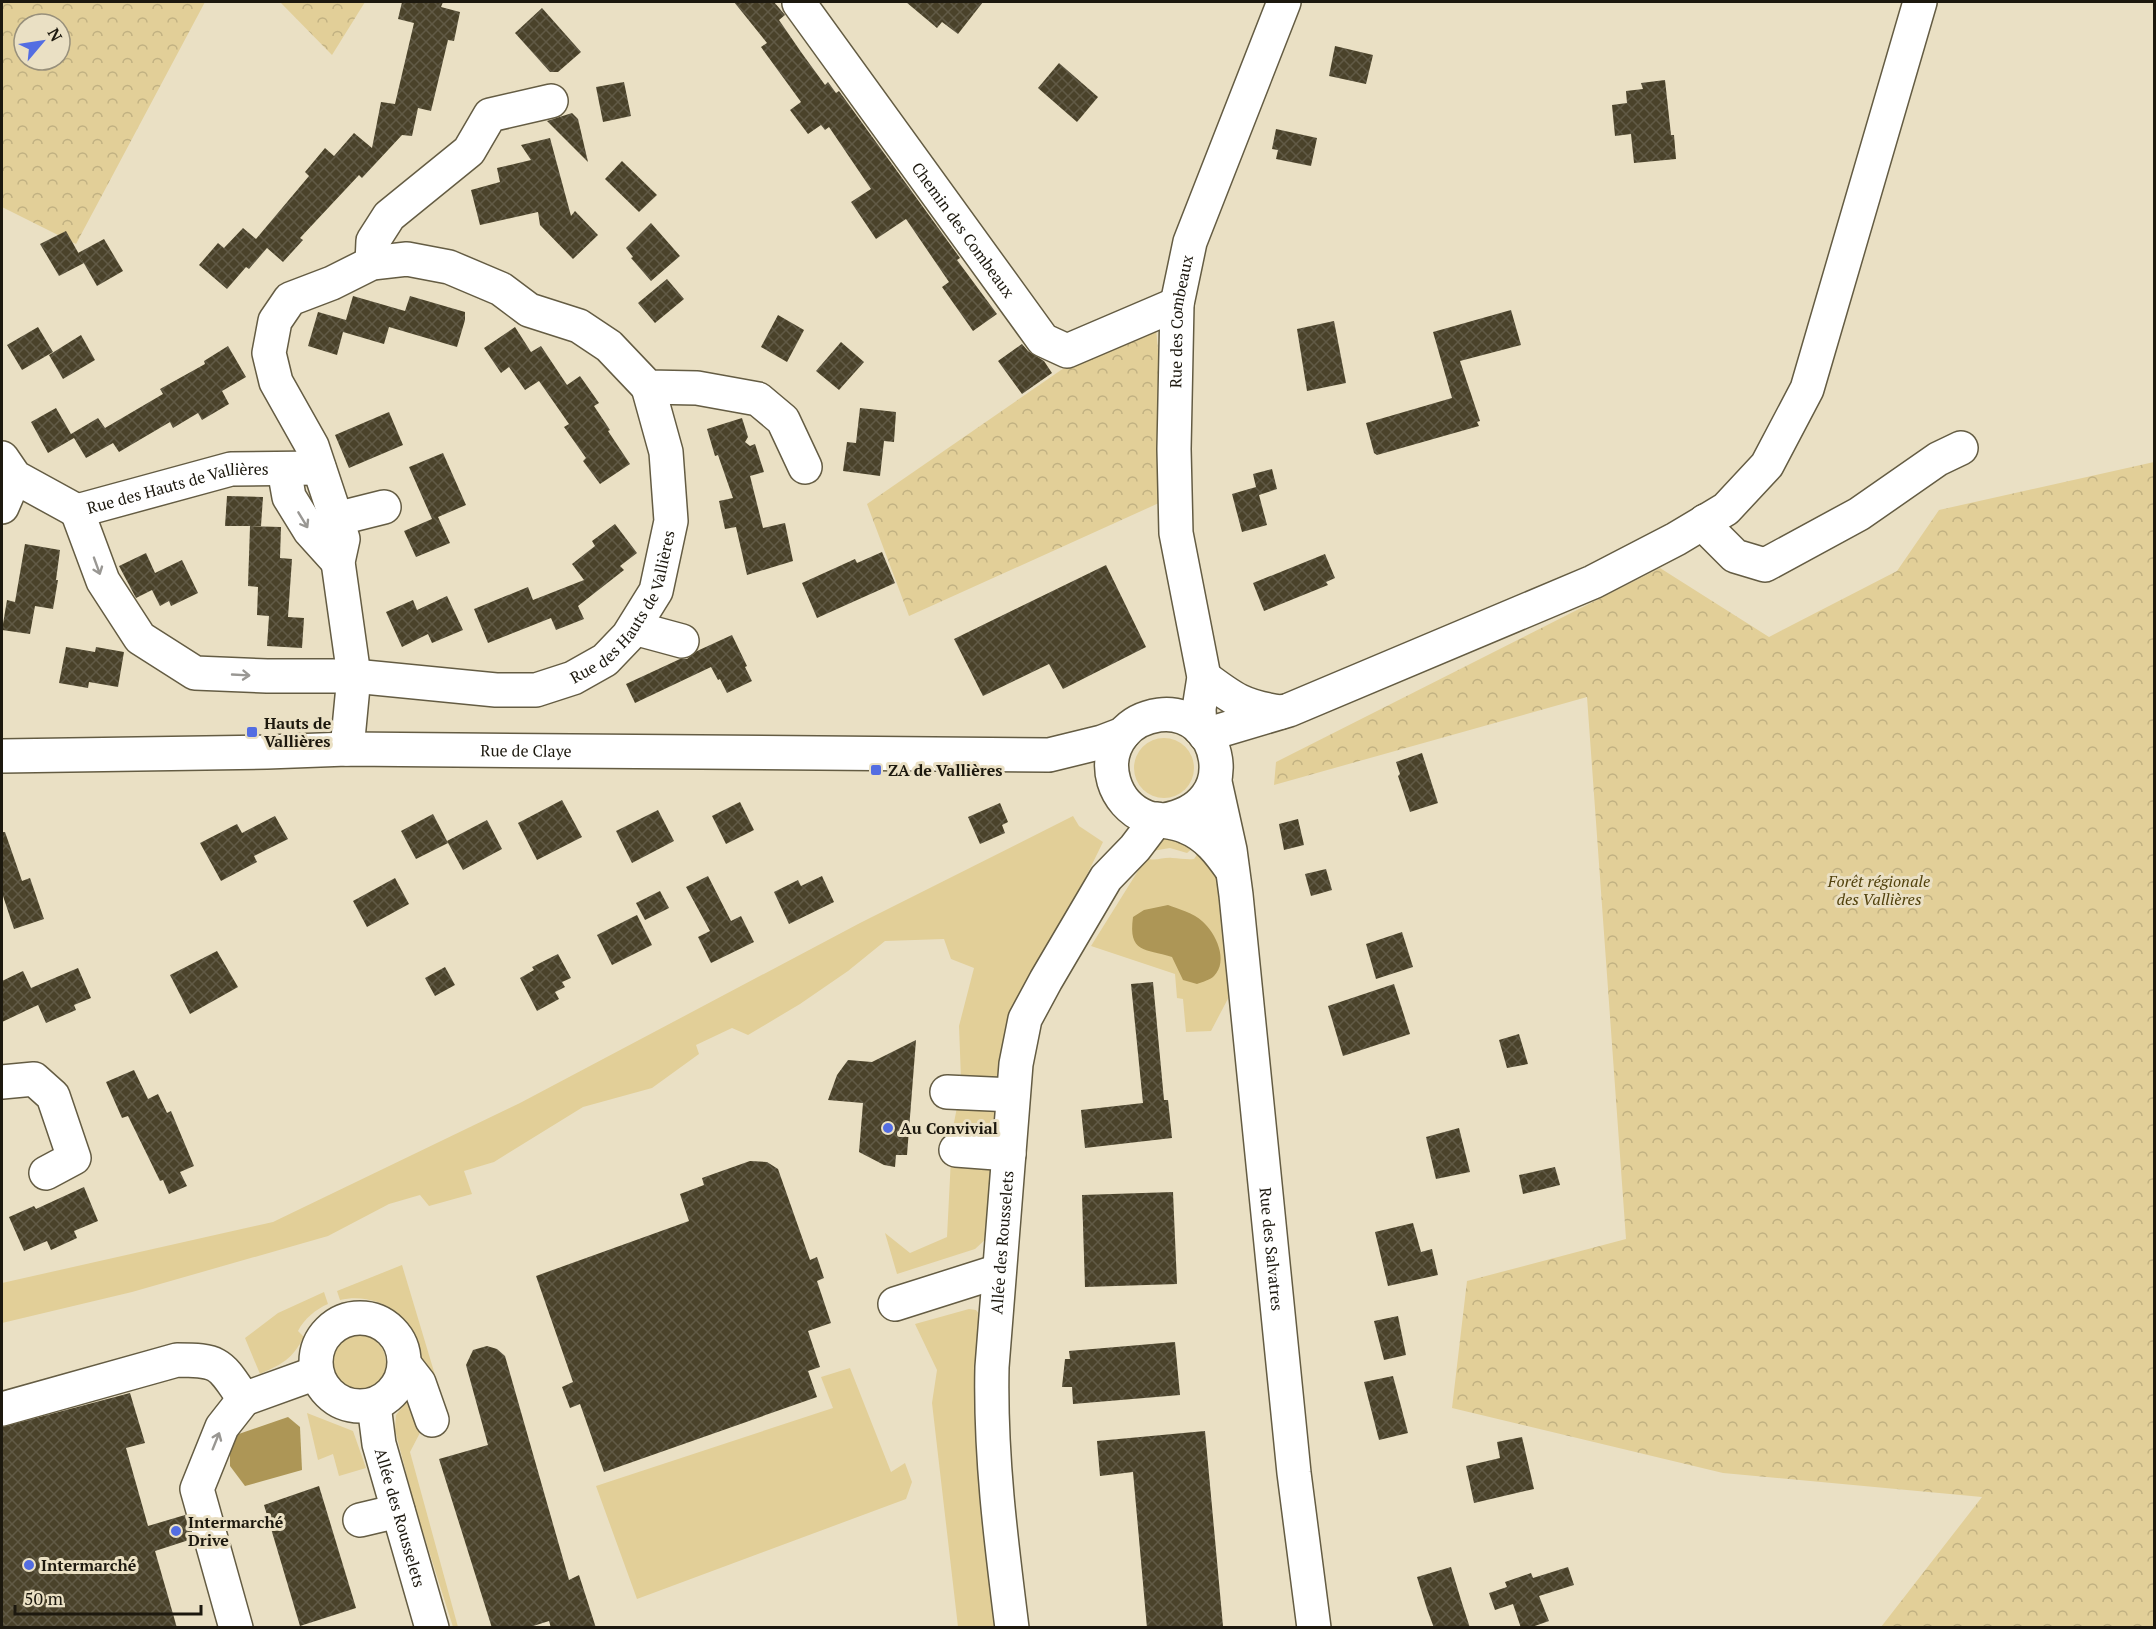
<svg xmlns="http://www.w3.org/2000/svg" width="2156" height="1629" font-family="'PT Serif',serif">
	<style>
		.green { fill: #e2cf98 }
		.forest { fill: url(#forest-crowns); fill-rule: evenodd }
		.water { fill: #ad9656 }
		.building { fill: url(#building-cross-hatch) }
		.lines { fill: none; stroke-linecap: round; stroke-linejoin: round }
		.minor-casing { stroke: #645c43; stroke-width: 36 }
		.minor { stroke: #fff; stroke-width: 33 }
		.oneway { stroke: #999793 }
		.poi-dot { fill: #536de2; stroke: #eae0c4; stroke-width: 2 }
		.labels { text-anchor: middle; stroke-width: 6; stroke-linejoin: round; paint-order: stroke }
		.street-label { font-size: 16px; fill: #1c180e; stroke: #eae0c4 }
		.poi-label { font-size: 16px; font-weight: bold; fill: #1c180e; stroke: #eae0c4; text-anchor: start }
		.park-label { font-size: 16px; font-style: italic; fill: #52420d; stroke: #eae0c4 }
	</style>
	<defs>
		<pattern id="forest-crowns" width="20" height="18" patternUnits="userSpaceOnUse" patternTransform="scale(1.5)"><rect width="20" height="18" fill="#e2cf98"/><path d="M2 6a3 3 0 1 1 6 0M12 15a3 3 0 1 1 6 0" fill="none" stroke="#c1b182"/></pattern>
		<pattern id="building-cross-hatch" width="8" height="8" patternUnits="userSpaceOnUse" patternTransform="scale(1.5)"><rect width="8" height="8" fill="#4a422a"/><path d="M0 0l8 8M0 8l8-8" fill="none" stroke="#615a46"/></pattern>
	</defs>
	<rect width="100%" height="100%" fill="#eae0c4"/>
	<g class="green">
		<circle cx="1164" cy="768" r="30"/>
		<polygon points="1073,816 1079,826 1103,842 1051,948 999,1079 961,1079 959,1026 974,968 951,959 944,939 885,941 848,971 800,1004 748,1035 732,1028 696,1045 699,1054 652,1088 583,1107 494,1162 464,1171 472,1194 429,1206 420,1195 389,1204 328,1236 132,1292 2,1323 2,1283 273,1222 520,1103 860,923"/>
		<polygon points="1171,836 1195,846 1187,853 1170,848 1152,851 1152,840"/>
		<path d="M1200 850 1212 862 1220 883 1232 991 1211 1031 1186 1032 1183 999 1177 998 1175 974 1091 946 1146 858C1155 862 1163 857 1172 858 1180 858 1186 860 1194 859Z"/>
		<polygon points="958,1102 999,1106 996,1140 951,1138"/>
		<polygon points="951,1158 996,1164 988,1237 975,1249 897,1274 885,1233 910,1253 947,1237"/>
		<path d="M402 1265 447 1415C439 1399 426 1382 421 1365 419 1361 421 1356 420 1352 411 1314 377 1292 340 1300L337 1291Z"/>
		<path d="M324 1292 328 1304C316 1309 304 1319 298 1331L304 1337C291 1360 284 1363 260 1374L245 1338 278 1313Z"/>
		<polygon points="969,1309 976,1310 984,1320 1005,1627 958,1627 932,1403 937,1370 915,1324"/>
		<circle cx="357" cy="1363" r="29"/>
		<polygon points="850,1368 891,1472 905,1463 912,1482 906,1499 637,1599 596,1486 833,1408 821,1377"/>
		<polygon points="414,1392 423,1427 410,1452 458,1627 453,1627 415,1507 395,1430 396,1415"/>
		<polygon points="307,1413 353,1431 366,1468 339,1476 333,1454 318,1460"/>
	</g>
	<g class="forest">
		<path d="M2 2H205L76 244 2 207ZM24 24H60V60H24Z"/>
		<polygon points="280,2 365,2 332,55"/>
		<polygon points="1156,329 1161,380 1159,503 909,616 867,504 1061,370"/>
		<polygon points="2154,462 2154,1627 1881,1627 1982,1497 1723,1473 1452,1408 1467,1281 1626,1239 1587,697 1274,785 1276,762 1660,568 1769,637 1897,571 1939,510"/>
	</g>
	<g class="water">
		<path d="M1168 905C1178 909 1194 913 1202 921 1216 933 1229 961 1214 976 1210 980 1202 982 1197 984L1183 980 1172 957C1145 948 1128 954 1133 917L1144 910Z"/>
		<polygon points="288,1417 300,1427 302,1470 245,1486 230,1466 230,1437"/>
	</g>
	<g class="building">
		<polygon points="402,2 443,2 441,7 460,12 454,41 448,40 431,111 418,108 412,136 402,135 362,178 359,175 300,238 303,240 283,262 267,248 249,269 246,267 227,289 199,265 218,243 224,248 243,228 256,239 309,176 305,172 325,148 334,156 354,133 372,148 381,102 395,104 414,23 398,19"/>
		<polygon points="734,2 774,2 785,15 779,20 801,52 825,85 828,82 836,93 839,91 960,258 957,260 997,314 973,331 942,287 949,282 906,219 876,239 851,202 871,189 829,127 825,130 821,125 808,134 790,110 801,102 761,47 767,43"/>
		<polygon points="906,2 983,2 958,34 942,22 937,28"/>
		<polygon points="542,8 581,52 558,72 550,72 515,33"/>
		<polygon points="1335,46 1373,55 1366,84 1329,76"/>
		<polygon points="1059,63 1098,97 1077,122 1038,88"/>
		<polygon points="1665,80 1671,135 1674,135 1676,159 1634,163 1631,134 1615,136 1612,105 1627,103 1626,91 1643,89 1641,83"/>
		<polygon points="624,82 631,116 603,122 596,87"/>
		<polygon points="572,113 578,119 588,162 547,121"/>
		<polygon points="1276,129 1317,138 1311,166 1276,159 1278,150 1272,149"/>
		<polygon points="550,138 571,216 575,211 598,235 573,259 540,225 538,212 480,225 471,190 500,182 497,168 531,160 521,145"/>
		<polygon points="622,161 657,195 639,212 605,179"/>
		<polygon points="651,223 680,256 651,281 631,258 633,257 626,248"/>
		<polygon points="66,231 84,263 59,276 40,244"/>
		<polygon points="104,239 123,271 97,286 78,253"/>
		<polygon points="667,279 684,299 655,323 638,303"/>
		<polygon points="353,296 405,311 410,296 465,312 465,320 457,347 389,327 384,344 343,332 337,355 308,346 318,312 346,320"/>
		<polygon points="1511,310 1521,345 1460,361 1480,421 1477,422 1479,426 1377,455 1374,453 1366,423 1452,398 1433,332"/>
		<polygon points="778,315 804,330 787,362 761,347"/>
		<polygon points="1334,321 1346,383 1307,391 1297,329"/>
		<polygon points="38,327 53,352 22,370 7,345"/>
		<polygon points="515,327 531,352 541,346 567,385 580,376 599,403 594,406 610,430 608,431 630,464 600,484 583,461 586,458 564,427 569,424 539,381 525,390 509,367 501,373 484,348"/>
		<polygon points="81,335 95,360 63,379 49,355"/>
		<polygon points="841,342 864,362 839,390 816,371"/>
		<polygon points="1022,344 1028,351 1044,361 1052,373 1022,394 998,361"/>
		<polygon points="228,346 246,377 222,391 229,404 202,420 198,413 173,428 170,422 119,452 113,443 86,458 74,438 48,453 31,422 56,408 71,434 98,418 105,428 163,394 160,389 205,364 204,361"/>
		<polygon points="860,408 896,412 894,442 884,441 880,476 843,471 847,442 856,443"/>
		<polygon points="389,412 403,445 349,468 335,435"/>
		<polygon points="742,418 748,437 745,442 750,446 755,444 764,472 750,476 763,528 785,523 793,561 747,575 736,527 725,529 719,501 733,498 718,455 715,456 707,429"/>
		<polygon points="443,453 466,505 438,517 450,543 416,557 404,531 432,519 409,467"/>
		<polygon points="1272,469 1277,489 1259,495 1267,525 1242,532 1232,494 1256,487 1253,474"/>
		<polygon points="227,496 263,497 261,526 225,526"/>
		<polygon points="615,524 637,553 620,566 624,570 578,606 584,619 556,630 551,618 488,643 474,609 528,587 533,600 584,580 572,564 595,546 592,541"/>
		<polygon points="250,526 281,527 280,558 292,559 288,617 304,618 302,648 267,646 269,616 257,615 258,587 248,586"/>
		<polygon points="25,544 60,550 56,580 58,580 53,609 35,606 30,634 2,630 7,600 15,602"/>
		<polygon points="882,552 895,583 817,618 802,583 855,559 857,563"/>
		<polygon points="146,553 155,573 182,560 198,593 171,606 169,601 160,606 152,590 136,598 119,566"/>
		<polygon points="1325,554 1335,578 1326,582 1328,585 1264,611 1253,583"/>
		<polygon points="1106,565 1146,647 1063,689 1049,664 983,696 954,639"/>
		<polygon points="447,596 463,630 432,643 428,634 402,647 386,612 413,600 417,610"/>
		<polygon points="732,635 747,666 745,667 752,681 727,693 720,679 718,680 711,667 635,703 626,684 680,659 687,659 697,651"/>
		<polygon points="66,647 95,652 96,647 124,652 118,687 89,682 88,688 59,683"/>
		<polygon points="1422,753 1438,803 1410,812 1398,776 1400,774 1396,762"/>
		<polygon points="562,800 582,837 537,860 518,823"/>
		<polygon points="740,802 754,830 726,844 712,816"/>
		<polygon points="1000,803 1008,822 1002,825 1005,833 980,844 968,817"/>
		<polygon points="658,810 674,841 632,863 616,831"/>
		<polygon points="433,814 448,843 416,859 401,831"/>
		<polygon points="275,816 288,839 254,856 257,862 221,881 200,843 237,824 242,833"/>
		<polygon points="1298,819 1304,845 1284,850 1279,824"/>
		<polygon points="487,820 502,849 463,870 447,841"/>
		<polygon points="2,832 5,832 22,881 30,878 44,919 14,929 2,893"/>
		<polygon points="1326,869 1332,890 1311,896 1305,874"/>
		<polygon points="708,876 731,921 741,916 754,942 711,963 698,937 710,931 686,887"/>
		<polygon points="822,876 834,902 789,924 774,892 798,880 801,886"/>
		<polygon points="395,878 409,904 367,927 353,901"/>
		<polygon points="660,891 669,908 645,920 636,903"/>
		<polygon points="637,915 652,945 612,965 597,935"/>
		<polygon points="1402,932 1413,967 1376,979 1366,944"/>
		<polygon points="217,951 238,987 190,1014 170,975"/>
		<polygon points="558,954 571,978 562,982 565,987 555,992 559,999 537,1011 520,978 534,970 532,967"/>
		<polygon points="445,967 455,985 435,996 425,978"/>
		<polygon points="78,968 91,998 74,1005 76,1010 46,1023 38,1005 2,1022 2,981 23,971 31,988"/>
		<polygon points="1153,982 1164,1100 1168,1100 1172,1138 1085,1148 1081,1110 1143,1103 1131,984"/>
		<polygon points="1394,984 1410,1034 1343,1056 1328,1006"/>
		<polygon points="1519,1034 1528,1064 1507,1068 1499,1040"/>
		<polygon points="916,1040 907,1155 896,1155 895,1167 884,1165 859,1152 863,1103 828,1100 837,1075 848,1060 872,1062"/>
		<polygon points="134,1070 148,1099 158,1094 167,1113 171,1111 194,1166 180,1172 187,1186 169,1194 163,1180 160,1181 128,1116 122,1118 106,1082"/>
		<polygon points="1459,1128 1470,1172 1436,1179 1426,1137"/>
		<polygon points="750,1161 767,1162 778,1169 810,1260 817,1257 824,1278 817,1281 831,1323 808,1331 820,1367 808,1371 817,1397 604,1472 580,1404 570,1408 562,1387 573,1382 536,1276 689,1221 680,1194 704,1185 702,1178"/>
		<polygon points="1555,1167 1560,1185 1523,1194 1519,1175"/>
		<polygon points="84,1187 98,1221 74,1231 77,1238 51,1250 47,1241 24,1251 9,1217 34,1206 36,1209"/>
		<polygon points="1173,1192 1177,1284 1085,1287 1082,1195"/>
		<polygon points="1413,1223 1421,1252 1432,1249 1438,1275 1388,1286 1375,1232"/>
		<polygon points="1398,1316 1406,1355 1384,1360 1374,1321"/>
		<polygon points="1175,1342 1180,1395 1073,1404 1072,1387 1062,1387 1065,1359 1070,1359 1069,1351"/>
		<polygon points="487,1346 497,1349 505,1356 569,1580 579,1575 596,1628 551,1628 549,1621 527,1628 492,1628 439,1459 488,1445 466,1365 473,1350"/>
		<polygon points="1393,1376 1408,1433 1379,1440 1364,1382"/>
		<polygon points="130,1393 145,1443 126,1448 148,1526 185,1515 192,1539 155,1551 177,1628 2,1628 2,1427"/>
		<polygon points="1205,1431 1223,1626 1147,1628 1133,1472 1100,1476 1097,1441"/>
		<polygon points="1522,1437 1534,1489 1474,1503 1466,1466 1500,1458 1497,1442"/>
		<polygon points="319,1486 356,1608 300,1626 264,1505"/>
		<polygon points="1451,1567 1461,1600 1470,1628 1434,1628 1427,1609 1417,1577"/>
		<polygon points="1568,1567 1574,1585 1539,1596 1549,1621 1529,1628 1521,1628 1513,1604 1495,1610 1489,1593 1507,1587 1505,1582 1531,1573 1533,1578"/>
	</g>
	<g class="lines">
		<g class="minor-casing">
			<g id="minor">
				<path id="s1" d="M799 3 1043 340 1067 351 1177 304"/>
				<polyline points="372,263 373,241 389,216 469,151 490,115 551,101"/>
				<polyline points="2,458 15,477 77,511"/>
				<polyline points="284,469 289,497 310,531 338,562"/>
				<polyline points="2,507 15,477"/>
				<path id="s2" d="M77 511 103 581 140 638 195 673 267 676H354L496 690H536L573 678 605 660 628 636 656 591 671 521 666 452 648 387"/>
				<path id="s3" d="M77 511 231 469 319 468"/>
				<polyline points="336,519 384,507"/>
				<polyline points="1705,521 1711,532 1735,556 1765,565 1859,514 1938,459 1961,448"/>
				<polyline points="634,628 682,641"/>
				<path d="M1204 677C1233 699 1244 707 1281 712"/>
				<path id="s4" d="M1200 729 1199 709 1204 677 1176 533 1174 449 1177 304 1190 242 1284 2"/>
				<polyline points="1205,735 1289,710 1593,582 1676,539 1726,509 1767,465 1807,389 1920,2"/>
				<polyline points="347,749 354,676 338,562 343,539 312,446 276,382 269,353 275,321 290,299 332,283 372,263 407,259 449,267 501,289 529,310 579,326 609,346 648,387 697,388 758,399 783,420 805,467"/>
				<path id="s5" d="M2 756 267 752 347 749 1049 755 1102 742 1123 734"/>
				<path id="s6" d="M1215 782 1230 850 1236 895 1294 1473 1314 1628"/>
				<path d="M1164 820C1246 806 1221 707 1159 715 1145 717 1132 723 1123 734 1100 762 1114 804 1146 817 1159 822 1174 821 1186 827 1207 835 1220 853 1232 870"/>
				<polyline points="2,1082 34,1079 53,1096 74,1158 46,1173"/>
				<polyline points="947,1092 1013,1095"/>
				<polyline points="956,1150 1009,1154"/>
				<polyline points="895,1304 999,1271"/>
				<circle cx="360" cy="1362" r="44"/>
				<polyline points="405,1365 419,1383 432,1420"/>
				<path id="s7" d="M374 1405 379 1444 432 1628"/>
				<path d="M2 1409 177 1360C221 1360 220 1364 244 1399L316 1373"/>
				<polyline points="360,1520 398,1511"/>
				<polyline points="236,1628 197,1489 222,1427 244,1399"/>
				<path id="s8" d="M1012 1628C1001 1541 990 1455 992 1367L1016 1064 1025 1019 1046 980 1106 878 1135 848 1157 819"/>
			</g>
		</g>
		<use href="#minor" class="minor"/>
	</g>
	<defs><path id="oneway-shaft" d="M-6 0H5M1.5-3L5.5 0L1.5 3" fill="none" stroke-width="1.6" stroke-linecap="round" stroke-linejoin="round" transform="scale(1.5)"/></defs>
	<g class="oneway">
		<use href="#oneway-shaft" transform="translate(303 520) rotate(59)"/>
		<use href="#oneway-shaft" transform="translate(97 566) rotate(70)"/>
		<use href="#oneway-shaft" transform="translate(241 675) rotate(3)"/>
		<use href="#oneway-shaft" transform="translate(216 1441) rotate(-68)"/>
	</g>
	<g class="poi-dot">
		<rect x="246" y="726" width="12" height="12" rx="3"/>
		<rect x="870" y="764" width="12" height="12" rx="3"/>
		<circle cx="888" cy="1128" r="6"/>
		<circle cx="176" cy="1531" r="6"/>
		<circle cx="29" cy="1565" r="6"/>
	</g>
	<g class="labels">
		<g class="street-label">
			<text dy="6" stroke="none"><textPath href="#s1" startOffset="280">Chemin des Combeaux</textPath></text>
			<text dy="6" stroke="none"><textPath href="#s4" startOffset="411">Rue des Combeaux</textPath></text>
			<text dy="6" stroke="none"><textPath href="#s3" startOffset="104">Rue des Hauts de Vallières</textPath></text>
			<text dy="6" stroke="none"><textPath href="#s2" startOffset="680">Rue des Hauts de Vallières</textPath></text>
			<text dy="6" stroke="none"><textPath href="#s5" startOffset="524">Rue de Claye</textPath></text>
			<text dy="6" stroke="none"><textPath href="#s8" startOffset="387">Allée des Rousselets</textPath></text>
			<text dy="6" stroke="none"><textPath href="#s6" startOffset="471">Rue des Salvatres</textPath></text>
			<text dy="6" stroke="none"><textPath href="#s7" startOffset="116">Allée des Rousselets</textPath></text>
		</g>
		<g class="poi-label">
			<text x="264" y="729">Hauts de<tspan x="264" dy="18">Vallières</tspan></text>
			<text x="888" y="776">ZA de Vallières</text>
			<text x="900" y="1134">Au Convivial</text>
			<text x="188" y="1528">Intermarché<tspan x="188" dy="18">Drive</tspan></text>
			<text x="41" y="1571">Intermarché</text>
		</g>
		<g class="park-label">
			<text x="1879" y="887">Forêt régionale<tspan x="1879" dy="18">des Vallières</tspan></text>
		</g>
	</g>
	<rect width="2156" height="1629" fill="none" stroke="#1c180e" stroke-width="6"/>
	<g transform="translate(42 42) rotate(61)"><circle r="28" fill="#eae0c4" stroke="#98907b" stroke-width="1.5"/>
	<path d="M0-4.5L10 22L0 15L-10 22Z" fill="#536de2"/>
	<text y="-9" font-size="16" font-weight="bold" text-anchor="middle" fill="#1c180e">N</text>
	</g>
	<path d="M15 1605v9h186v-9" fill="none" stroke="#1c180e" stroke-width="3"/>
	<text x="24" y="1605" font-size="18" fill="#1c180e" stroke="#eae0c4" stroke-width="4.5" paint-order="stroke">50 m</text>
</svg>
